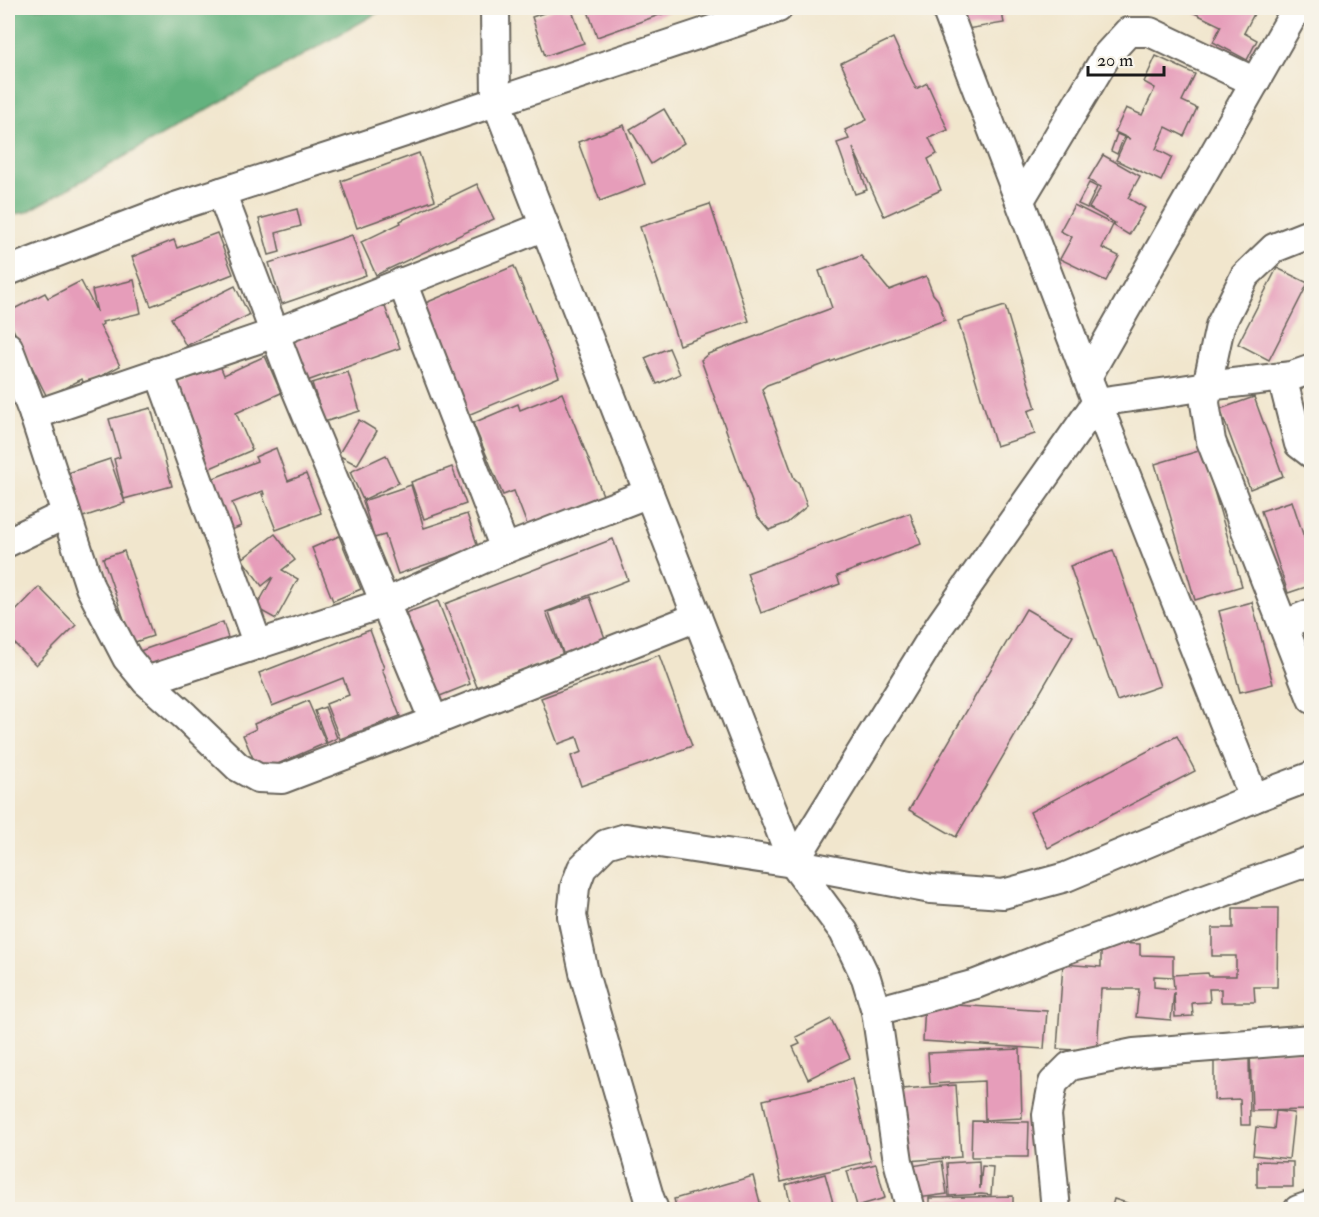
<svg xmlns="http://www.w3.org/2000/svg" width="1319" height="1217" font-family="'IM FELL Double Pica',serif">
	<style>
		.forest { fill: #63b27e; stroke: #40674d; stroke-width: 1.5 }
		.building { fill: #e69dba; fill-rule: evenodd }
		.lines { fill: none; stroke-linecap: round; stroke-linejoin: round }
		.street-casing { stroke: #67635a; stroke-width: 32 }
		.street { stroke: #fff; stroke-width: 28 }
	</style>
	<rect width="100%" height="100%" fill="#f7f3e8"/>
	<filter id="ink" filterUnits="userSpaceOnUse"><feTurbulence type="fractalNoise" baseFrequency=".0167" numOctaves="2"/><feDisplacementMap in="SourceGraphic" scale="12" xChannelSelector="R" yChannelSelector="G"/><feConvolveMatrix kernelMatrix="1 2 1 2 8 2 1 2 1" color-interpolation-filters="sRGB"/></filter>
	<filter id="wash" filterUnits="userSpaceOnUse"><feTurbulence type="fractalNoise" baseFrequency=".008" numOctaves="4" result="noise"/><feDisplacementMap in="SourceGraphic" scale="24" xChannelSelector="R" yChannelSelector="G"/><feGaussianBlur stdDeviation="1.35" result="paint"/><feColorMatrix in="noise" values="0 0 0 0 0 0 0 0 0 0 0 0 0 0 0 0 0 1.4 0 .05"/><feComposite in="paint" operator="in"/></filter>
	<g filter="url(#wash)">
		<rect width="100%" height="100%" fill="#f1e6cd"/>
		<polygon class="forest" points="8,8 386,8 27,212 8,215"/>
		<g id="blocks">
			<g class="building">
				<polygon points="558,8 571,8 584,43 545,56 532,17"/>
				<polygon points="587,8 679,8 597,37"/>
				<polygon points="958,8 1001,8 1004,23 961,30"/>
				<polygon points="1184,8 1257,8 1244,33 1257,40 1247,60 1213,42 1221,26"/>
				<polygon points="893,38 916,89 927,83 948,130 929,138 937,154 928,159 941,190 884,216 853,148 867,190 855,194 837,143 849,139 845,130 867,120 841,63"/>
				<polygon points="1156,56 1195,74 1182,101 1197,108 1184,136 1166,127 1156,149 1172,157 1161,181 1116,160 1126,138 1130,139 1115,132 1126,108 1142,115 1155,88 1144,82"/>
				<polygon points="664,109 684,143 651,164 630,129"/>
				<polygon points="624,125 645,184 600,201 578,142"/>
				<polygon points="1117,134 1124,137 1117,154 1111,151"/>
				<polygon points="419,153 435,200 357,228 341,181"/>
				<polygon points="1103,155 1140,176 1128,198 1145,208 1129,235 1113,225 1102,248 1119,256 1106,281 1060,259 1072,237 1060,231 1074,205 1114,225 1115,223 1089,208 1101,187 1088,180"/>
				<polygon points="1089,183 1097,187 1087,208 1078,204"/>
				<polygon points="477,184 494,219 376,275 361,242 401,223 400,221"/>
				<polygon points="710,204 749,321 679,345 640,227"/>
				<polygon points="297,209 301,226 276,233 280,252 269,255 259,219"/>
				<polygon points="217,233 233,274 151,306 132,257 174,240 177,248"/>
				<polygon points="352,235 366,275 282,304 269,263"/>
				<polygon points="861,256 889,290 926,276 933,294 938,300 945,320 767,385 762,389 794,478 799,483 807,506 787,523 769,530 757,516 701,360 708,354 832,308 819,271"/>
				<polygon points="514,266 559,377 468,415 423,304"/>
				<polygon points="1277,268 1308,283 1269,360 1238,344"/>
				<polygon points="134,280 141,313 102,322 103,324 100,326 120,366 84,385 82,379 47,397 8,319 8,312 45,293 48,298 81,281 97,312 92,290"/>
				<polygon points="235,286 249,315 186,346 171,318"/>
				<polygon points="384,304 400,348 307,381 291,338"/>
				<polygon points="1005,306 1036,408 1028,411 1035,434 996,446 958,321"/>
				<polygon points="669,348 680,374 657,384 645,358"/>
				<polygon points="265,356 281,393 236,413 252,450 208,469 171,384 219,363 224,375"/>
				<polygon points="348,372 360,411 324,422 312,383"/>
				<polygon points="562,393 605,500 528,527 514,491 503,495 473,423 518,404 520,410"/>
				<polygon points="1254,397 1283,476 1250,489 1220,409"/>
				<polygon points="151,408 172,486 124,499 114,459 120,457 109,419"/>
				<polygon points="359,420 377,431 357,465 338,455"/>
				<polygon points="276,448 288,481 306,474 321,513 276,530 262,494 264,494 263,491 232,503 241,526 229,531 209,480 257,461 255,457"/>
				<polygon points="1202,450 1242,586 1195,600 1155,464"/>
				<polygon points="386,455 399,483 363,500 350,472"/>
				<polygon points="110,459 125,503 77,519 62,475"/>
				<polygon points="452,467 466,504 424,519 411,482"/>
				<polygon points="411,485 424,528 467,514 478,547 398,574 385,535 374,538 363,501"/>
				<polygon points="1292,501 1312,561 1312,585 1288,593 1261,511"/>
				<polygon points="910,513 921,544 837,576 840,584 761,613 747,573"/>
				<polygon points="275,534 295,560 282,570 298,579 276,619 256,608 273,577 262,586 242,559"/>
				<polygon points="339,536 361,589 333,601 312,548"/>
				<polygon points="613,539 628,580 546,612 563,655 477,687 445,604"/>
				<polygon points="1113,550 1160,686 1117,701 1070,566"/>
				<polygon points="124,551 153,636 132,643 103,558"/>
				<polygon points="39,587 76,625 36,665 8,637 8,619"/>
				<polygon points="590,597 606,641 564,656 549,612"/>
				<polygon points="438,601 470,684 430,700 398,616"/>
				<polygon points="1252,602 1273,684 1240,692 1219,611"/>
				<polygon points="1026,609 1073,636 956,837 909,810"/>
				<polygon points="223,622 229,641 144,671 137,652"/>
				<polygon points="370,630 384,668 382,669 400,716 340,739 326,704 349,695 343,678 272,706 259,673"/>
				<polygon points="659,655 692,746 581,786 571,756 582,752 577,737 558,744 541,698"/>
				<polygon points="308,701 326,743 259,772 243,735 256,729 254,724"/>
				<polygon points="325,707 337,738 327,743 315,711"/>
				<polygon points="1177,736 1195,771 1048,848 1030,812"/>
				<path d="M1233 908H1278L1277 987H1254L1255 1002H1221V989H1209L1210 1002 1192 1003 1193 1016 1175 1017 1174 992 1171 1020 1136 1017 1139 989H1101L1097 1051 1057 1049 1063 964 1101 967V943L1140 944V955L1173 956V975L1208 973 1209 976H1236V956H1212V928H1233ZM1154 976 1173 977 1174 989 1154 987Z"/>
				<polygon points="925,1003 1047,1011 1044,1049 923,1041"/>
				<polygon points="831,1019 850,1058 808,1079 793,1047 800,1044 796,1037"/>
				<polygon points="1020,1049 1022,1118 985,1120 984,1081 930,1084 928,1053"/>
				<polygon points="1312,1050 1312,1110 1252,1111 1250,1051"/>
				<polygon points="1249,1056 1250,1125 1241,1125 1240,1099 1214,1100 1214,1057"/>
				<polygon points="852,1079 871,1161 781,1182 763,1100"/>
				<polygon points="956,1085 961,1157 907,1161 902,1089"/>
				<polygon points="1276,1111 1294,1113 1289,1159 1253,1155 1256,1127 1274,1129"/>
				<polygon points="972,1121 1029,1122 1028,1157 971,1157"/>
				<polygon points="942,1161 947,1194 918,1198 912,1166"/>
				<polygon points="979,1161 980,1189 982,1166 993,1167 991,1195 981,1194 949,1196 947,1163"/>
				<polygon points="1257,1161 1293,1162 1293,1187 1257,1187"/>
				<polygon points="876,1164 885,1198 857,1206 847,1171"/>
				<polygon points="825,1174 835,1210 792,1210 786,1185"/>
				<polygon points="753,1176 762,1210 677,1210 674,1199"/>
				<polygon points="1013,1196 1013,1210 929,1210 929,1198"/>
				<polygon points="1114,1199 1127,1203 1125,1210 1111,1210"/>
			</g>
		</g>
	</g>
	<g filter="url(#ink)">
		<use href="#blocks" fill-opacity="0" stroke="#67635a" stroke-width="1.5"/>
		<g class="lines">
			<g class="street-casing">
				<g id="street">
					<polyline points="495,8 496,101 793,863 844,932 866,978 876,1011 898,1161 911,1210"/>
					<polyline points="946,8 1087,377 1254,798"/>
					<polyline points="221,192 294,384 434,721"/>
					<polyline points="1020,200 1107,55 1128,32 1150,32 1255,82"/>
					<polyline points="1312,233 1274,248 1245,276 1220,326 1207,386 1205,403 1211,441 1312,699"/>
					<polyline points="8,271 175,207 342,153 778,8"/>
					<polyline points="8,347 34,415 90,587 127,658 146,681 185,716 238,767 258,778 282,779 434,721 697,617"/>
					<polyline points="159,372 258,645"/>
					<polyline points="1087,377 1297,8"/>
					<polyline points="1282,377 1299,444 1312,454"/>
					<polyline points="34,415 275,333 545,226"/>
					<polyline points="8,542 66,514"/>
					<polyline points="505,549 649,493"/>
					<polyline points="1283,625 1312,613"/>
					<polyline points="146,681 385,603 505,549 402,282"/>
					<polyline points="793,863 940,625 1097,402 1175,391 1207,386 1292,376 1312,369"/>
					<polyline points="876,1011 976,984 1053,954 1312,860"/>
					<polyline points="654,1210 649,1197 585,977 572,916 575,887 582,868 606,844 626,838 793,863 931,889 1003,894 1066,877 1254,798 1312,776"/>
					<polyline points="1056,1210 1047,1115 1053,1083 1070,1066 1134,1053 1312,1039"/>
					<polyline points="1298,1210 1312,1205"/>
				</g>
			</g>
			<use href="#street" class="street"/>
		</g>
	</g>
	<rect width="1319" height="1217" fill="none" stroke="#f7f3e8" stroke-width="30"/>
	<path d="M1088 66v9h76v-9" fill="none" stroke="#1c1c1c" stroke-width="3"/>
	<text x="1097" y="66" font-size="18" fill="#1c1c1c" stroke="#f7f3e8" stroke-width="4.5" paint-order="stroke">20 m</text>
</svg>
